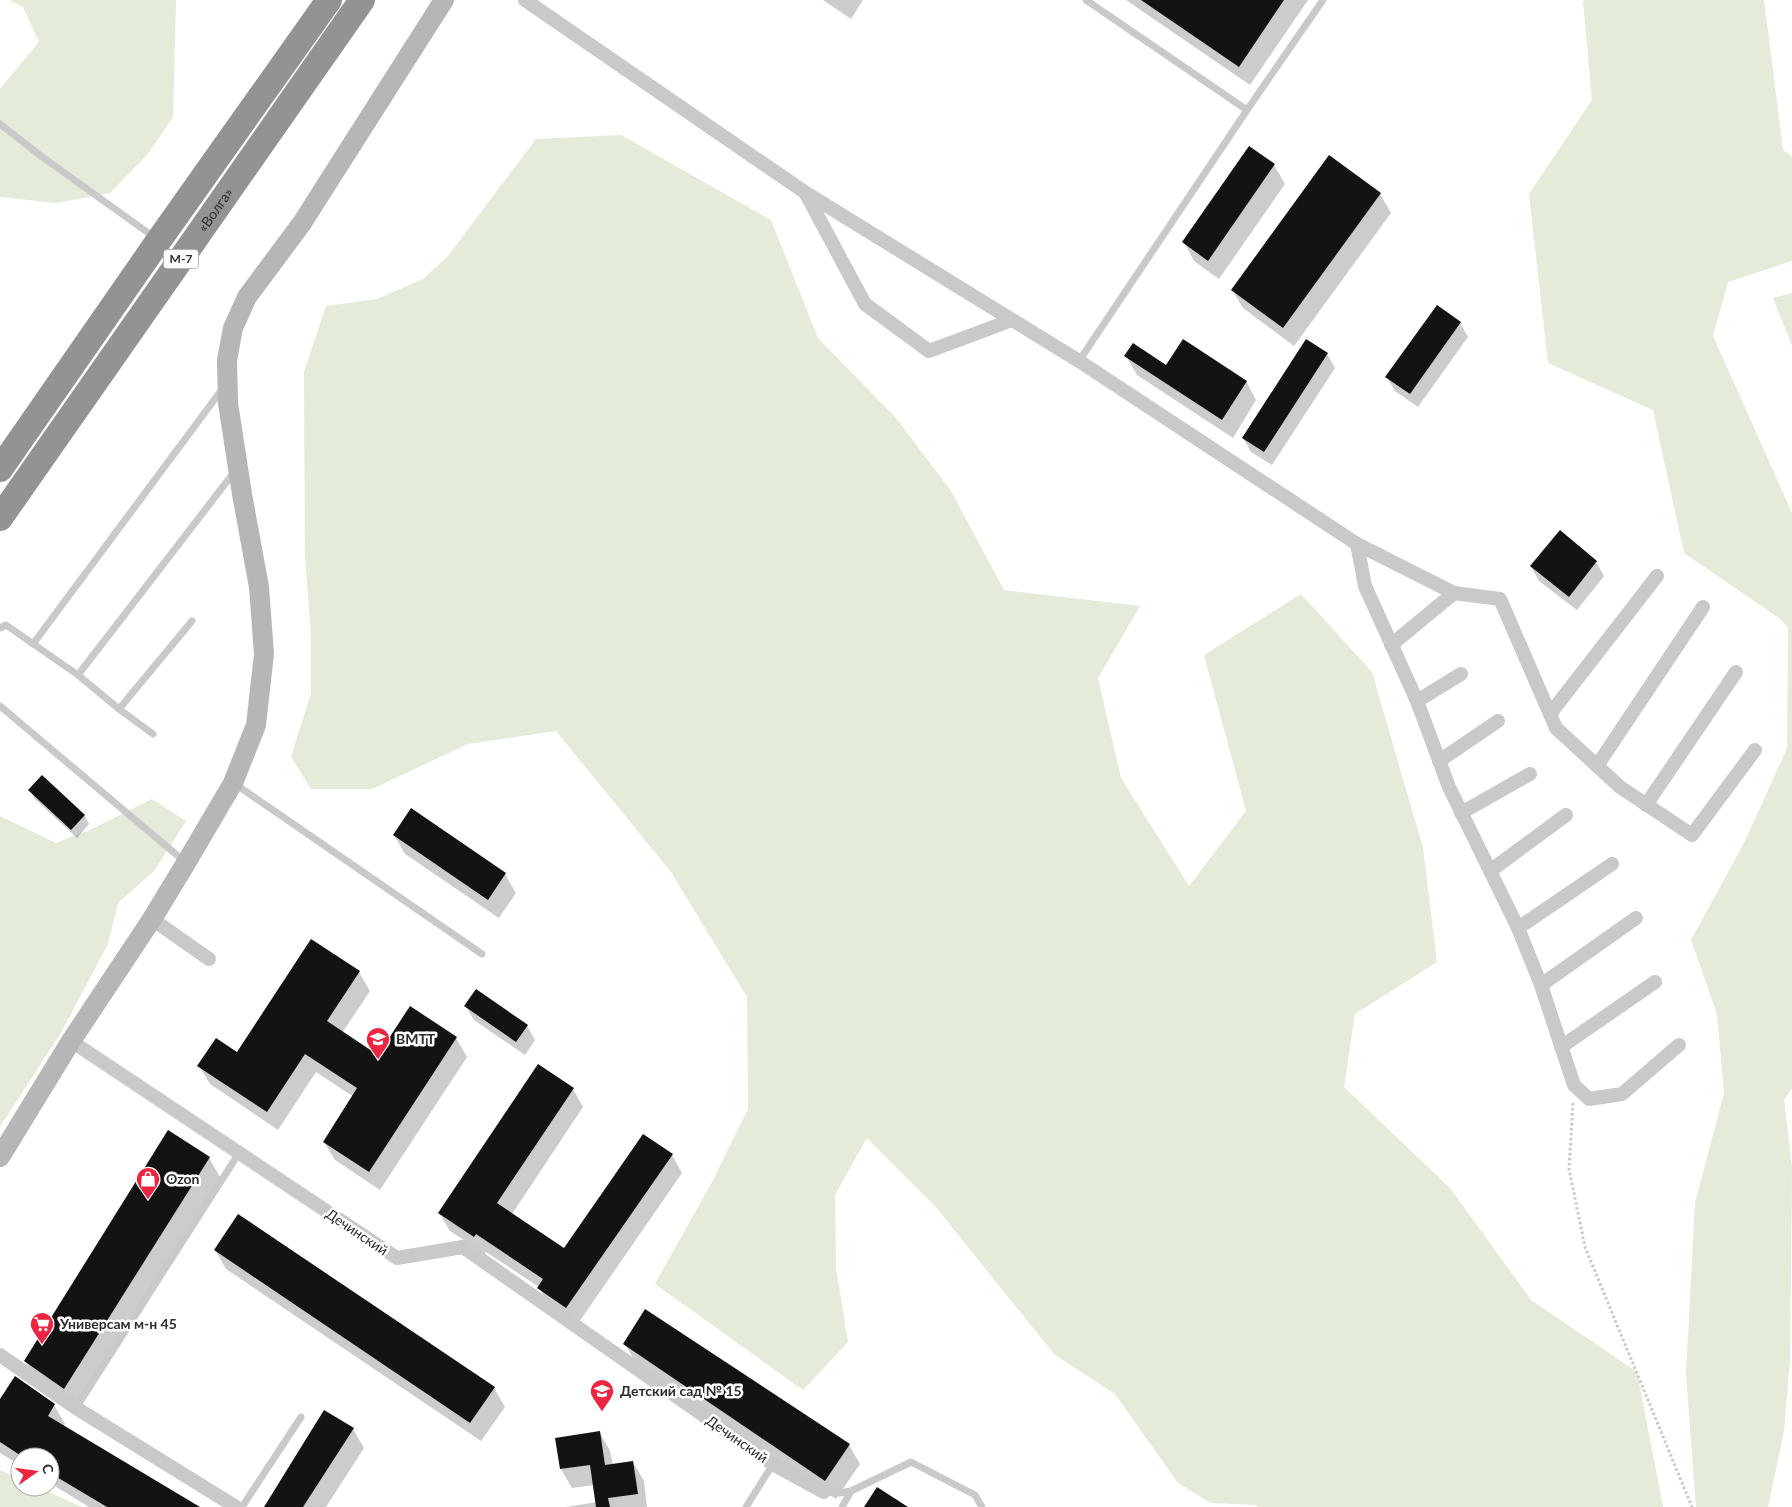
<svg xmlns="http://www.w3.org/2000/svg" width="1792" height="1507" font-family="Lato,sans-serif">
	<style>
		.green { fill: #e4ebd9 }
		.shadow { fill: #0003 }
		.building { fill: #131313 }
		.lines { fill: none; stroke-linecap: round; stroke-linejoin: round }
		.path { stroke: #c9c9c9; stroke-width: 3; stroke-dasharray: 2.5 2.5; stroke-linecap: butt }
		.lane { stroke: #c9c9c9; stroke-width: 7 }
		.street { stroke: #c9c9c9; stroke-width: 14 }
		.secondary { stroke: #b6b6b6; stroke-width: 20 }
		.highway { stroke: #939393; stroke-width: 26 }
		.labels { text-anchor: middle; stroke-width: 5; stroke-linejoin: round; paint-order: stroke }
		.shield { fill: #fff; stroke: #6b6b6b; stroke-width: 1 }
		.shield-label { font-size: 12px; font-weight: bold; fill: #2c2c2c }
		.street-label { font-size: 14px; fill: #2c2c2c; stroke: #fff }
		.poi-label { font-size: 14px; font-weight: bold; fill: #2c2c2c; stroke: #fff; text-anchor: start }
	</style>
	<rect width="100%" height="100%" fill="#fff"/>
	<g class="green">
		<polygon points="10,0 176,0 173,117 147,155 110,193 56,203 0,197 0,89 39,42 23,7"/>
		<polygon points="1586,0 1764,0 1783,150 1792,157 1792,261 1728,282 1713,336 1792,513 1792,1088 1784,1100 1792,1167 1790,1360 1784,1431 1768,1507 1696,1507 1686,1374 1695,1203 1724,1093 1717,1014 1691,940 1745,841 1787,748 1788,627 1779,618 1684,553 1653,410 1548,363 1529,194 1592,100 1583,1"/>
		<polygon points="621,135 771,220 818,338 896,418 951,491 1004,590 1140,606 1098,678 1121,778 1189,886 1246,811 1204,655 1301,594 1372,672 1423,848 1437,962 1355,1014 1344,1087 1450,1188 1531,1300 1637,1372 1663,1507 1259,1507 1255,1505 1211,1503 1178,1483 1115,1394 1055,1355 934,1205 867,1138 835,1195 836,1268 848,1342 803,1390 655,1284 713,1180 748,1109 747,997 671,872 556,731 468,744 372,789 311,789 291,757 311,693 311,635 305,556 304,372 326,306 377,299 423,279 448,256 536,139"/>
		<polygon points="1792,293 1792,346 1773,298"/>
		<polygon points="152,799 186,821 154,871 118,903 108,944 62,1031 0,1127 0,816 56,843 90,830"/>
		<polygon points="0,1470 20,1479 20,1487 37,1487 82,1507 0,1507"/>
	</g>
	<g class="shadow">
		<polygon points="823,0 863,0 851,19"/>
		<polygon points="1126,0 1308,0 1250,85"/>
		<polygon points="1249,148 1274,165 1285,184 1219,279 1194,261 1184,242"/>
		<polygon points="1380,194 1391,213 1294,346 1243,308 1232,290"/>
		<polygon points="1460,323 1468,337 1418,407 1395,391 1387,377"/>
		<polygon points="1327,354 1335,368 1272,465 1251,452 1243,438"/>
		<polygon points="1126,356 1167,366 1246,381 1256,400 1233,438 1137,375"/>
		<polygon points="1596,562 1604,576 1577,610 1539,581 1531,567"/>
		<polygon points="30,790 84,815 89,824 77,838 35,799"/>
		<polygon points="394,835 505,874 516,893 499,918 405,854"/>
		<polygon points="359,972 370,991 342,1033 378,1057 456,1038 467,1057 380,1190 335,1160 324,1142 354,1097 316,1072 278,1130 210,1084 199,1066 238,1054"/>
		<polygon points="466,1006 527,1026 535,1040 525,1055 474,1020"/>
		<polygon points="573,1089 583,1107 512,1214 565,1249 672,1155 682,1173 577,1325 549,1306 539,1287 486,1252 485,1254 450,1231 439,1213"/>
		<polygon points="209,1158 220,1177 75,1407 36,1380 25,1361"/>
		<polygon points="215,1250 494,1388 505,1407 481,1441 226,1269"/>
		<polygon points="625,1344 849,1445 860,1464 836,1499 636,1363"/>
		<polygon points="0,1401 54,1405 65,1424 63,1427 197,1507 89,1507 50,1483 50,1457 20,1457 20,1465 0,1453"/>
		<polygon points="353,1429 364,1448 326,1507 265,1507"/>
		<polygon points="600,1433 610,1451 613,1465 633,1462 644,1481 647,1507 566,1507 597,1502 594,1485 572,1488 561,1469 557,1439"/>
	</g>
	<g class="building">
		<polygon points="1141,0 1284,0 1239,67"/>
		<polygon points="1249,146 1275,164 1208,261 1182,242"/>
		<polygon points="1329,155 1381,193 1283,328 1231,290"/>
		<polygon points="1437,305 1461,322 1410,394 1385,377"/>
		<polygon points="1183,339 1247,381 1222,420 1124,356 1133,343 1166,365"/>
		<polygon points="1306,339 1328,353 1264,452 1242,438"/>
		<polygon points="1560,530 1597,561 1569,597 1530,566"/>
		<polygon points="42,775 85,815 71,830 28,790"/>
		<polygon points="411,808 506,873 488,900 393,835"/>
		<polygon points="311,939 360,971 327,1021 378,1055 410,1006 457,1037 369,1172 323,1142 357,1088 305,1054 267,1112 197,1066 216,1038 237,1052"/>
		<polygon points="476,989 528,1025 516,1042 464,1006"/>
		<polygon points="538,1064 574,1088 497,1203 564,1248 643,1134 673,1154 566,1308 537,1288 543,1279 476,1234 474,1237 438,1213"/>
		<polygon points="168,1130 210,1157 64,1389 24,1361"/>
		<polygon points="238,1214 495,1387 470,1423 214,1250"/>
		<polygon points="645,1309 850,1444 825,1481 623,1344"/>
		<polygon points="15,1376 55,1404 48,1416 200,1507 107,1507 50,1473 50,1457 23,1457 0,1442 0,1399"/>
		<polygon points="324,1410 354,1428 303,1507 264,1507"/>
		<polygon points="600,1431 605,1465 633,1461 638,1494 608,1498 610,1507 596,1507 590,1465 560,1469 555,1438"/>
		<polygon points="877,1487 908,1507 864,1507"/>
	</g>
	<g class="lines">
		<polyline class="path" points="1573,1103 1569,1169 1585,1247 1692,1507"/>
		<g class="lane">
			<polyline points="1247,110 1323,0"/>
			<polyline points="0,124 41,156 154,237"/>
			<polyline points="1079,361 1247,110 1086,0"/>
			<polyline points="0,628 6,625 78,675 119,709 153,734"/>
			<polyline points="33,644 223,388"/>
			<polyline points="78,675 235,471"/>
			<polyline points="0,706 184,861"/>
			<polyline points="119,709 192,621"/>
			<polyline points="235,784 482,954"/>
			<polyline points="76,1408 239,1153"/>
			<polyline points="824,1492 839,1493 851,1491 911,1462 975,1495 982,1507"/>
			<polyline points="242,1507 301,1417"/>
			<polyline points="746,1507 773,1464"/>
			<polyline points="842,1507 851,1491"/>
		</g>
		<g class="street">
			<polyline points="525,0 806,193 1079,361 1357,544 1454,593 1500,599 1556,728 1620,787 1692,835 1755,750"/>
			<polyline points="806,194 865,304 929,351 1012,320"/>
			<polyline points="1357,544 1365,586 1417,701 1449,787 1518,928 1541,985 1574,1085 1589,1099 1622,1094 1679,1045"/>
			<polyline points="1391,645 1454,593"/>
			<polyline points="1417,701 1461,674"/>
			<polyline points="1550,714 1657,576"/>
			<polyline points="1439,761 1498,721"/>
			<polyline points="1597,766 1703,607"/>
			<polyline points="1646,805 1736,672"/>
			<polyline points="1461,813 1530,774"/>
			<polyline points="1490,871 1566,815"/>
			<polyline points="152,919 209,959"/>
			<polyline points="1518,928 1612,864"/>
			<polyline points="1541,985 1636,918"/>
			<polyline points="71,1041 397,1258 463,1247 773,1464 824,1492"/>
			<polyline points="1561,1047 1655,982"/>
			<polyline points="0,1355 76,1408 236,1507"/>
		</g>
		<polyline class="secondary" points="0,1157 71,1041 152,919 186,863 233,783 256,725 264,654 259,587 242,494 228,403 227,360 233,328 247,297 302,223 444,0"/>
		<g class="highway">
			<polyline points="0,469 159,240 329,0"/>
			<path id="s1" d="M0 518 362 0"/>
		</g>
	</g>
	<defs>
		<g id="university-pin" transform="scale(1.25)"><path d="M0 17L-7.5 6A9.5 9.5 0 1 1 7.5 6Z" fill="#ed2541" stroke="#fff"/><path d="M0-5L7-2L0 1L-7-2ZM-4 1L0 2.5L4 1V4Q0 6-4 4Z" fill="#fff"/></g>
		<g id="shop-pin" transform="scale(1.25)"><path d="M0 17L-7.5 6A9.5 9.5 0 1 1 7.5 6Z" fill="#ed2541" stroke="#fff"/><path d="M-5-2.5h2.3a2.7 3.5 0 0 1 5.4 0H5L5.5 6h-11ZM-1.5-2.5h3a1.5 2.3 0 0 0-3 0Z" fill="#fff"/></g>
		<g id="supermarket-pin" transform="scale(1.25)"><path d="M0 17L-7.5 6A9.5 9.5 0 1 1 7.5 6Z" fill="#ed2541" stroke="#fff"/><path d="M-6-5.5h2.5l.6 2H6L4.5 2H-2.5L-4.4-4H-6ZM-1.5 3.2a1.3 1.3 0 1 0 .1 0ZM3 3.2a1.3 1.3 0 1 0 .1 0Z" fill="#fff"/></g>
		<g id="school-pin" transform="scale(1.25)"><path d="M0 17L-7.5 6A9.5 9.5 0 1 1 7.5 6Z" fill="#ed2541" stroke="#fff"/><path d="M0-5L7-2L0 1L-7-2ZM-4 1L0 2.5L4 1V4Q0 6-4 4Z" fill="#fff"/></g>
	</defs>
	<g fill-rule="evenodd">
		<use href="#university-pin" x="378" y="1039"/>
		<use href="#shop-pin" x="148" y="1179"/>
		<use href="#supermarket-pin" x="42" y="1324"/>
		<use href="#school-pin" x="602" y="1391"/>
	</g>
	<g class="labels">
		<rect class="shield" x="163.5" y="249.5" width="35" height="19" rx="4"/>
		<g class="shield-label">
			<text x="181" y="263">М-7</text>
		</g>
		<g class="street-label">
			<text dy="5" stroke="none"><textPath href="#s1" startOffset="376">«Волга»</textPath></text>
			<text transform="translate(357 1232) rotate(34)" y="5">Дечинский</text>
			<text transform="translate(737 1439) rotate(35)" y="5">Дечинский</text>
		</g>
		<g class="poi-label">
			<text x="396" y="1044">ВМТТ</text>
			<text x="166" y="1184">Ozon</text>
			<text x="60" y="1329">Универсам м-н 45</text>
			<text x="620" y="1396">Детский сад № 15</text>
		</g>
	</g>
	<g transform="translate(35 1472) rotate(76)"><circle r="24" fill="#ffffff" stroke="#ababab"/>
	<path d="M0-4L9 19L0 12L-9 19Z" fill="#ed2541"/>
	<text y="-8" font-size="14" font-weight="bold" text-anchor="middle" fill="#2c2c2c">С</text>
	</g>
</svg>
